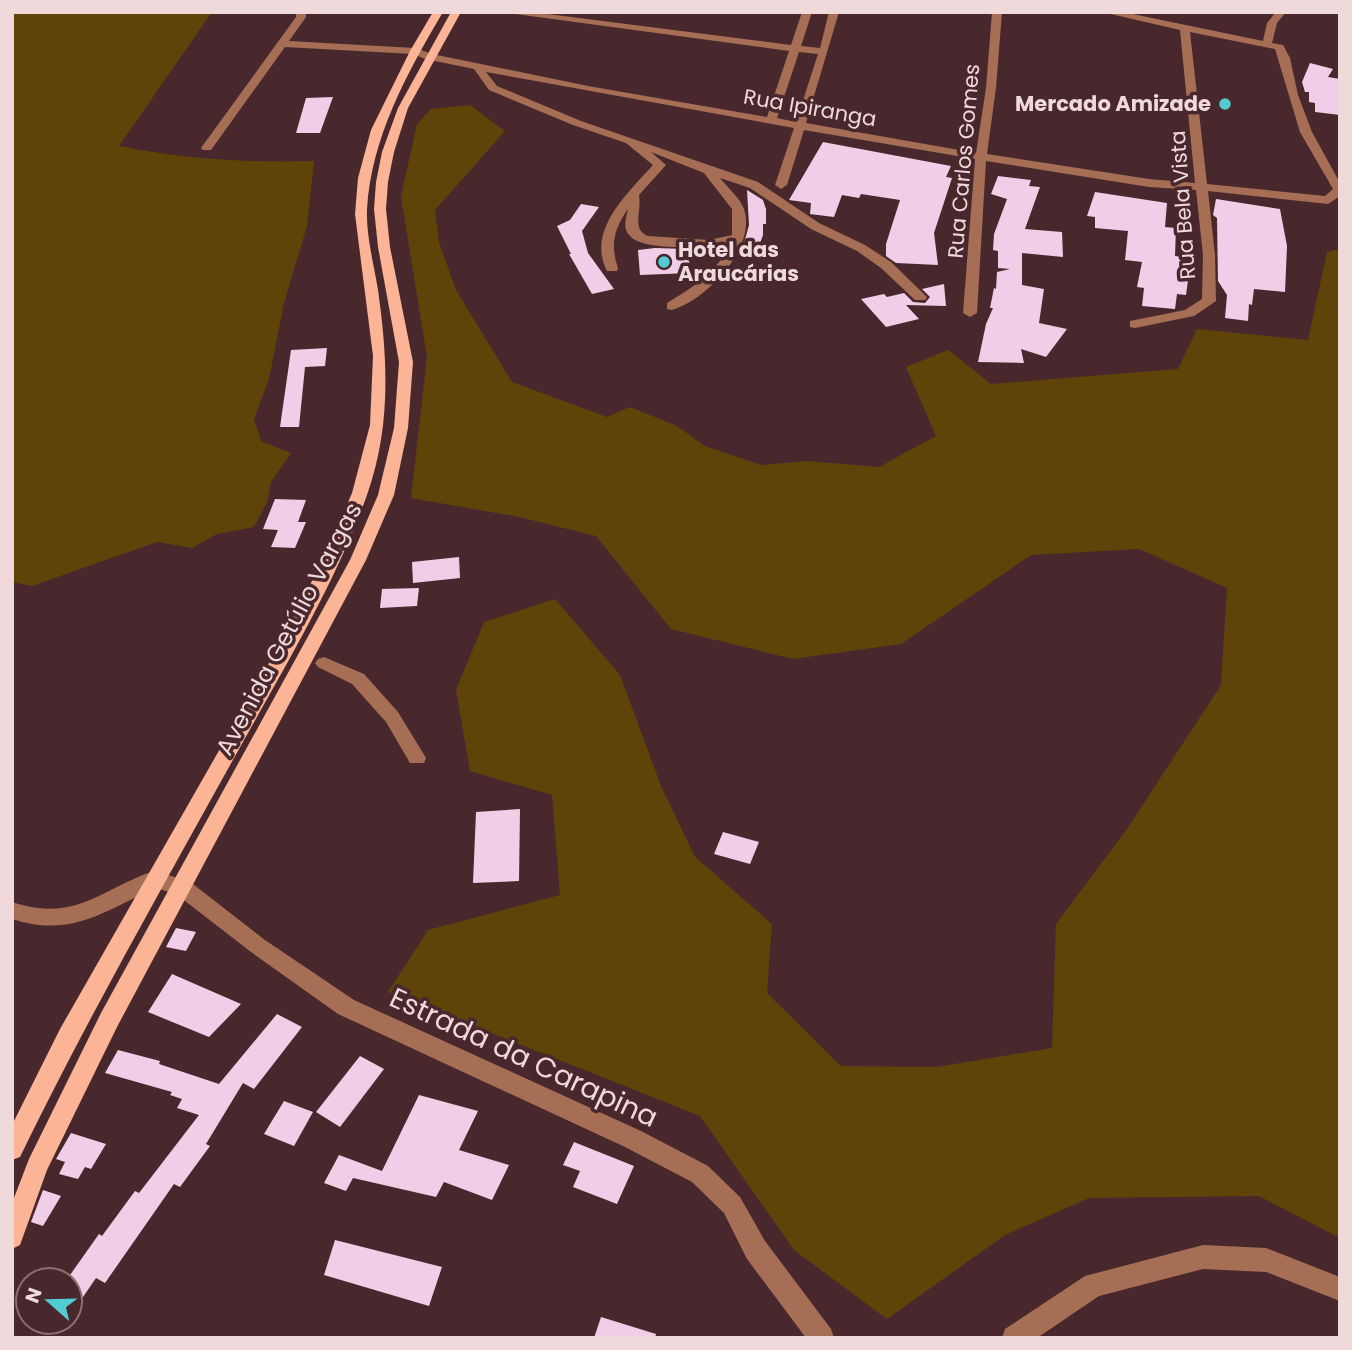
<svg xmlns="http://www.w3.org/2000/svg" width="1352" height="1350" font-family="Poppins,sans-serif">
	<style>
		.green { fill: #604309 }
		.building { fill: #f1cee7 }
		.lines { fill: none; stroke-linecap: round; stroke-linejoin: round }
		.minor { fill: #a66e54; fill-rule: evenodd }
		.major { fill: #fbb495; fill-rule: evenodd }
		.poi-dot { fill: #51ccd1; stroke: #49282d; stroke-width: 2.5 }
		.labels { text-anchor: middle; stroke-width: 7; stroke-linejoin: round; paint-order: stroke }
		.far-poi-label { font-size: 21px; font-weight: bold; fill: #efd9db; stroke: #49282d; text-anchor: end }
		.far-street-label { font-size: 21px; fill: #efd9db; stroke: #49282d }
		.street-label { font-size: 24px; fill: #efd9db; stroke: #49282d }
		.near-street-label { font-size: 28px; fill: #efd9db; stroke: #49282d }
	</style>
	<rect width="100%" height="100%" fill="#49282d"/>
	<g class="green">
		<path d="M12 12H212L119 146C183 159 248 163 314 161L307 226 284 303 269 379 254 419 261 441 291 453 271 482 267 502 254 527 217 534 192 548 157 542 32 586 12 582Z"/>
		<polygon points="470,105 505,131 435,210 439,242 456,290 512,382 607,417 630,407 677,426 705,446 761,465 807,461 879,467 936,436 906,367 948,350 991,384 1178,369 1197,329 1308,340 1327,252 1340,249 1340,1238 1259,1196 1089,1198 1005,1235 887,1319 794,1250 700,1116 388,992 428,930 560,895 552,795 470,771 456,690 484,622 555,599 620,675 661,786 695,857 772,924 767,993 841,1066 936,1067 1052,1048 1056,924 1127,829 1221,685 1227,588 1139,549 1031,555 901,644 793,659 671,629 596,536 519,517 411,498 427,357 401,197 417,124 431,109"/>
	</g>
	<g class="building">
		<polygon points="1310,63 1333,69 1328,77 1340,79 1340,115 1315,112 1315,103 1309,102 1309,92 1305,92 1302,82"/>
		<polygon points="333,97 320,133 296,133 306,98"/>
		<polygon points="823,142 951,166 946,177 952,178 934,233 938,265 896,263 886,256 886,244 900,200 861,194 859,198 842,195 834,217 810,214 811,203 789,200"/>
		<polygon points="998,176 1031,180 1029,186 1040,187 1025,229 1062,232 1063,257 1022,253 1022,285 1044,289 1039,323 1067,329 1046,357 1021,349 1024,363 978,362 986,324 993,308 990,308 994,288 996,289 997,272 1010,269 998,268 998,251 993,250 994,234 1007,199 991,194"/>
		<polygon points="747,190 763,200 766,209 766,224 763,224 763,235 758,249 743,247 749,225"/>
		<polygon points="1095,192 1167,203 1165,227 1176,228 1175,256 1191,258 1186,295 1177,294 1175,309 1142,306 1144,288 1137,287 1142,262 1125,260 1128,231 1095,228 1095,217 1087,216"/>
		<polygon points="1216,199 1280,209 1287,246 1285,292 1254,289 1252,305 1249,304 1248,321 1225,318 1227,295 1218,281 1217,218 1213,215"/>
		<polygon points="581,204 599,207 582,231 588,253 614,289 592,294 569,254 571,254 557,226 570,220"/>
		<polygon points="655,248 687,249 691,273 640,275 638,250"/>
		<polygon points="944,284 946,306 906,305 919,319 886,327 861,299 884,294 887,297 904,293 913,302 925,303 930,297 922,289"/>
		<polygon points="327,348 325,366 305,367 299,427 280,427 291,350"/>
		<polygon points="275,499 306,500 298,522 306,522 295,548 271,547 278,530 263,529"/>
		<polygon points="459,557 460,578 413,583 412,562"/>
		<polygon points="419,588 417,606 380,608 382,589"/>
		<polygon points="520,809 519,881 473,883 476,812"/>
		<polygon points="723,832 759,842 750,864 714,854"/>
		<polygon points="176,928 196,932 186,951 166,947"/>
		<polygon points="172,974 241,1004 209,1037 148,1012"/>
		<polygon points="277,1014 302,1027 254,1089 243,1083 206,1144 210,1146 180,1187 174,1184 105,1283 96,1278 70,1316 70,1275 99,1234 102,1236 135,1191 139,1193 199,1115 177,1108 182,1099 170,1095 172,1092 105,1073 118,1050 160,1061 159,1064 219,1084"/>
		<polygon points="360,1056 384,1069 340,1127 316,1112"/>
		<polygon points="419,1095 478,1111 459,1150 509,1165 492,1200 444,1182 436,1197 353,1178 346,1191 324,1183 339,1155 382,1171"/>
		<polygon points="284,1101 313,1112 294,1146 264,1134"/>
		<polygon points="71,1133 106,1144 91,1169 85,1167 78,1179 59,1174 65,1162 56,1159"/>
		<polygon points="574,1142 634,1166 617,1204 573,1187 580,1171 563,1165"/>
		<polygon points="43,1190 61,1196 43,1226 31,1222"/>
		<polygon points="335,1240 442,1267 429,1306 324,1275"/>
		<polygon points="601,1317 656,1334 655,1338 594,1338"/>
	</g>
	<g class="lines">
		<g class="minor">
			<path d="M296 12H306V17L289 41 415 48 432 54 588 86 767 117 789 51 501 12H532L791 45 802 12H812L801 46 820 48 829 12H839L806 123 976 153 986 88 992 12H1002L996 88 987 154 1149 179 1195 183 1180 30 1102 12H1123L1263 41 1267 23 1276 12H1286L1277 23 1272 43 1283 45 1290 58 1298 95 1312 132 1340 183V196L1328 204 1208 191 1215 255 1216 301 1194 316 1135 328 1130 327V321L1185 310 1202 299 1203 255 1196 190 1149 187 986 161 977 313 970 317 963 313 975 159 804 130 787 185 781 189 775 185 794 128 486 72 497 86 581 121 758 182 819 223 865 245 891 262 927 297 925 300H915L881 268 857 251 811 229 750 188 720 178C727 187 741 199 744 209 757 248 706 300 672 310L667 309V303C692 288 719 271 730 243 710 247 644 252 630 236 622 228 626 219 628 209 614 229 610 245 618 268L617 271H607C586 230 628 193 653 165L626 143 573 125 489 90 474 69 425 59 413 54 285 47 211 150H203L201 148 296 17ZM1190 32 1275 49 1300 132 1333 189 1325 196 1207 184ZM799 52 818 54 796 122 777 118ZM651 152 704 173 732 209V235L709 240 648 236C631 229 642 212 639 195L666 165Z"/>
			<polygon points="324,657 364,674 398,712 426,758 424,763 410,763 386,722 352,684 318,667 315,663 318,659"/>
			<path d="M154 871 189 881 265 940 354 1000 641 1131 708 1166 740 1197 765 1241 831 1329 834 1338H806L747 1259 724 1213 692 1182 625 1147 338 1014 251 952 176 894 155 888C103 912 71 938 12 919V902C76 923 98 890 154 871Z"/>
			<polygon points="1203,1245 1266,1248 1340,1277 1340,1301 1266,1272 1203,1269 1099,1296 1037,1338 1002,1338 1005,1329 1085,1276"/>
		</g>
		<g class="major">
			<path d="M433 12H443C407 73 371 138 367 210 366 236 374 265 378 290 388 361 391 427 367 495 334 587 281 673 234 758 161 890 86 1021 20 1157L12 1160V1125L60 1029 273 656 326 554 352 493 370 425 373 356 355 214 358 178 371 130 410 51Z"/>
			<polygon points="451,12 461,12 408,108 394,152 388,182 386,209 390,247 413,362 408,428 394,495 366,560 117,1027 47,1170 20,1245 12,1249 12,1203 29,1159 101,1013 350,560 378,495 394,428 399,362 378,247 374,209 376,182 382,152 398,108"/>
		</g>
	</g>
	<g class="poi-dot">
		<circle cx="1225" cy="104" r="7"/>
		<circle cx="664" cy="262" r="7"/>
	</g>
	<g class="labels">
		<g class="far-poi-label">
			<text x="1211" y="111">Mercado Amizade</text>
			<text x="678" y="257" text-anchor="start">Hotel das<tspan x="678" dy="24">Araucárias</tspan></text>
		</g>
		<g class="far-street-label">
			<text transform="translate(810 108) rotate(10)" y="7">Rua Ipiranga</text>
			<text transform="translate(964 161) rotate(-85)" y="7">Rua Carlos Gomes</text>
			<text transform="translate(1183 205) rotate(-94)" y="7">Rua Bela Vista</text>
		</g>
		<g class="street-label">
			<text transform="translate(289 629) rotate(-62)" y="8">Avenida Getúlio Vargas</text>
		</g>
		<g class="near-street-label">
			<text transform="translate(524 1057) rotate(25)" y="10">Estrada da Carapina</text>
		</g>
	</g>
	<rect width="1352" height="1350" fill="none" stroke="#efd9db" stroke-width="28"/>
	<g transform="translate(49 1301) rotate(290)"><circle r="33" fill="#49282d" stroke="#8b6f73" stroke-width="2"/>
	<path d="M0-5L12 26L0 18L-12 26Z" fill="#51ccd1"/>
	<text y="-10" font-size="19" font-weight="bold" text-anchor="middle" fill="#efd9db">N</text>
	</g>
</svg>
